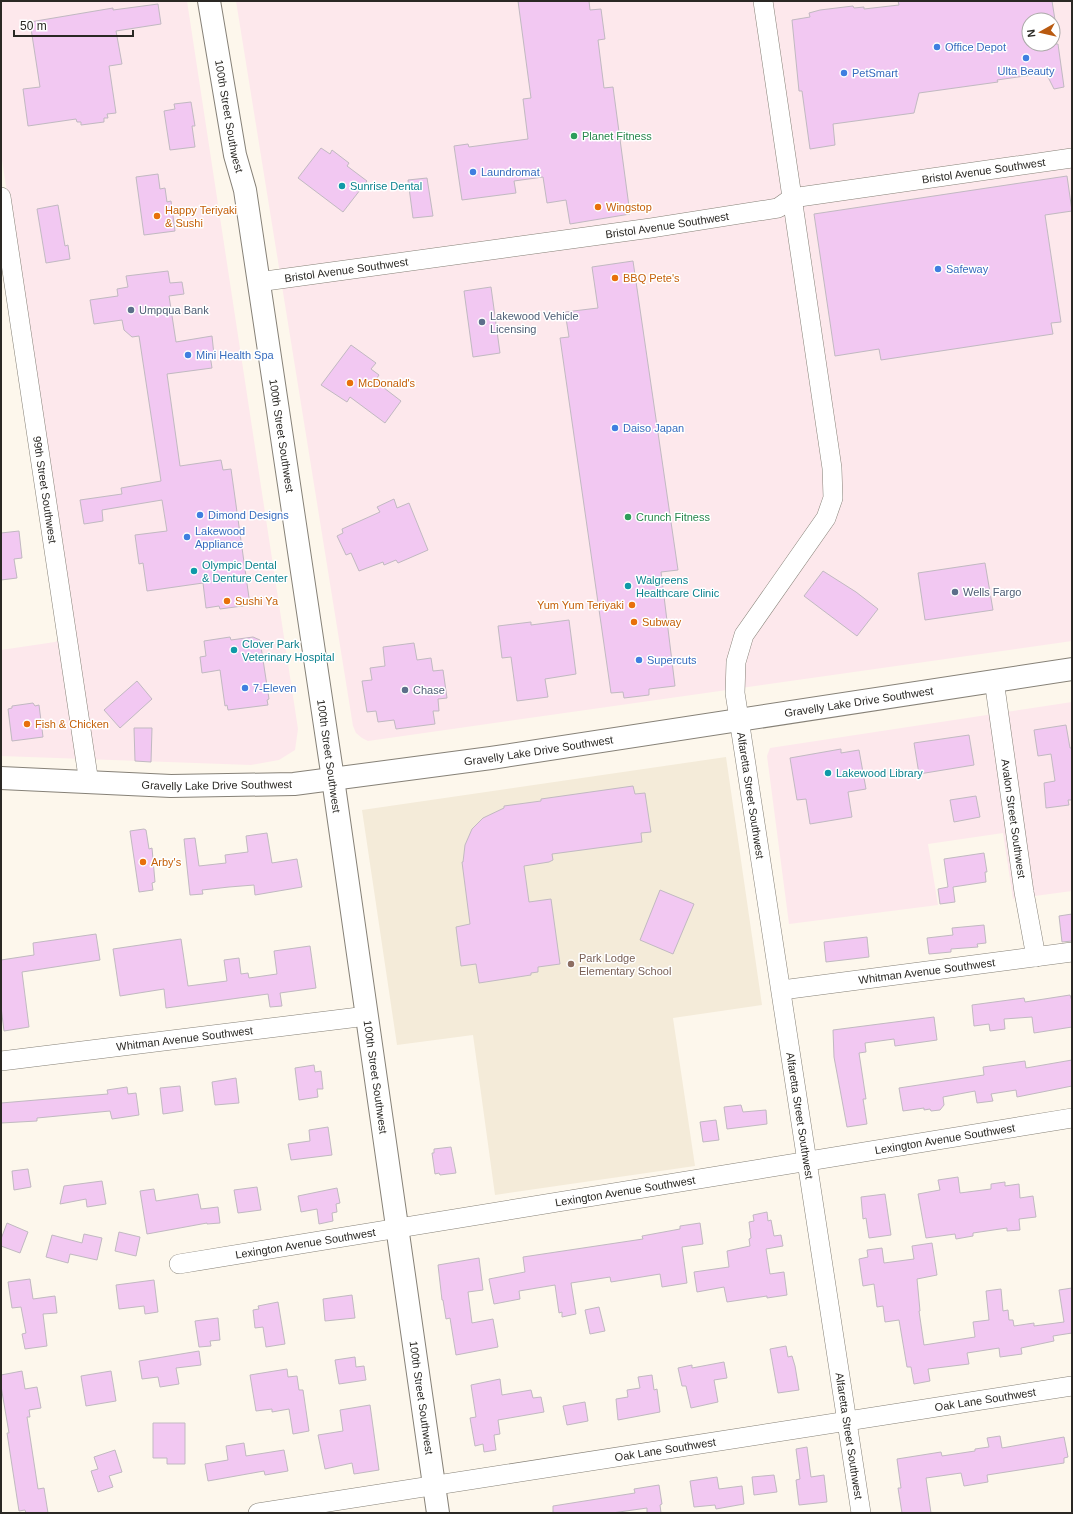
<svg xmlns="http://www.w3.org/2000/svg" width="1073" height="1514" font-family="Helvetica,sans-serif">
	<style>
		.commercial { fill: #fde8ec; fill-rule: evenodd }
		.built { fill: #f4ebd9 }
		.building { fill: #f2c8f2; stroke: #c1b9c1 }
		.lines { fill: none; stroke-linecap: round; stroke-linejoin: round }
		.minor-casing { stroke: #868177; stroke-width: 20 }
		.tertiary-casing { stroke: #868177; stroke-width: 24 }
		.secondary-casing { stroke: #868177; stroke-width: 24 }
		.minor { stroke: #fff; stroke-width: 19 }
		.tertiary { stroke: #fff; stroke-width: 22 }
		.secondary { stroke: #fff; stroke-width: 22 }
		.shop-dot { fill: #3f7fe0; stroke: #fff; stroke-width: 1.5 }
		.leisure-dot { fill: #2e9e5b; stroke: #fff; stroke-width: 1.5 }
		.culture-dot { fill: #0f9aa8; stroke: #fff; stroke-width: 1.5 }
		.food-dot { fill: #e8710a; stroke: #fff; stroke-width: 1.5 }
		.service-dot { fill: #5c6f8a; stroke: #fff; stroke-width: 1.5 }
		.education-dot { fill: #8d6e63; stroke: #fff; stroke-width: 1.5 }
		.labels { text-anchor: middle; stroke-width: 3; stroke-linejoin: round; paint-order: stroke }
		.shop-label { font-size: 11px; fill: #366cbe; stroke: #fff; text-anchor: start }
		.street-label { font-size: 11px; fill: #2a2824; stroke: #fff }
		.leisure-label { font-size: 11px; fill: #27864d; stroke: #fff; text-anchor: start }
		.culture-label { font-size: 11px; fill: #0d838f; stroke: #fff; text-anchor: start }
		.food-label { font-size: 11px; fill: #c56008; stroke: #fff; text-anchor: start }
		.service-label { font-size: 11px; fill: #4e5e75; stroke: #fff; text-anchor: start }
		.education-label { font-size: 11px; fill: #785e54; stroke: #fff; text-anchor: start }
	</style>
	<rect width="100%" height="100%" fill="#fdf7ec"/>
	<g class="commercial">
		<polygon points="1,1 187,1 298,729 295,750 279,760 251,765 1,756 1,650 55,642 73,634 1,153"/>
		<path d="M236 1H1072V641L368 741 362 738 356 733 353 726ZM1029 20H1053V44H1029Z"/>
		<polygon points="1072,702 1072,891 1013,899 1003,833 928,844 938,905 789,924 767,756 770,748"/>
	</g>
	<polygon class="built" points="726,757 762,1005 673,1018 695,1166 495,1195 473,1035 397,1045 362,810"/>
	<g class="building">
		<polygon points="518,1 589,1 590,10 601,9 605,39 598,40 604,88 613,87 630,214 570,224 566,200 547,203 543,177 514,181 516,193 462,200 454,146 468,144 469,147 528,139 523,99 531,98"/>
		<polygon points="898,1 1052,1 1055,20 1029,20 1029,44 1058,44 1064,87 1054,89 1046,73 997,80 998,82 919,93 914,113 833,124 835,145 810,149 802,91 799,91 792,20 810,17 809,13 820,10 853,6 854,8 864,7 864,9 899,5"/>
		<polygon points="158,4 161,24 116,31 122,64 109,66 116,113 107,114 108,118 104,118 104,122 81,125 81,122 77,122 76,119 28,126 23,89 40,87 30,22 113,8 113,10"/>
		<polygon points="191,102 195,126 192,126 195,147 170,150 164,111 175,109 174,104"/>
		<polygon points="321,148 330,154 332,150 349,163 347,166 367,181 343,212 298,178"/>
		<polygon points="158,174 160,189 165,188 167,202 171,201 175,231 144,235 136,177"/>
		<polygon points="1067,176 1072,211 1045,215 1061,322 1051,323 1053,334 881,360 879,349 835,356 814,214"/>
		<polygon points="427,178 433,216 413,218 408,180"/>
		<polygon points="58,205 65,246 68,245 70,259 46,263 37,209"/>
		<polygon points="633,261 678,570 661,572 675,686 649,689 649,695 624,698 623,692 611,693 560,338 569,337 565,312 598,308 592,267"/>
		<polygon points="168,271 170,283 182,282 184,294 169,296 176,342 212,336 214,355 210,355 212,368 167,374 180,466 221,460 223,470 231,469 250,605 220,609 219,606 206,608 203,583 147,591 143,563 139,564 135,535 167,531 162,500 102,510 103,521 84,524 80,500 122,494 121,488 161,481 139,336 132,337 124,330 122,320 94,324 90,300 118,296 117,289 128,287 126,276"/>
		<polygon points="491,287 500,353 473,357 464,291"/>
		<polygon points="351,345 376,363 371,369 379,375 375,381 401,401 385,423 350,397 347,402 321,385"/>
		<polygon points="394,499 397,508 409,503 428,550 398,563 396,560 384,565 383,562 359,571 351,553 346,555 337,536 343,533 342,529 380,512 377,507"/>
		<polygon points="19,531 22,558 14,559 17,578 1,580 1,533"/>
		<polygon points="985,563 993,610 925,620 918,573"/>
		<polygon points="823,571 856,592 878,609 857,636 804,596"/>
		<polygon points="569,620 576,674 545,679 548,697 517,701 511,657 502,658 498,626 531,622 531,625"/>
		<polygon points="230,637 231,640 253,637 260,640 269,699 267,700 268,705 228,710 227,705 225,706 220,670 202,673 200,657 206,656 204,641"/>
		<polygon points="414,643 417,660 431,658 433,671 443,670 447,698 438,699 439,711 433,711 435,724 396,729 394,720 378,722 376,711 367,712 362,681 372,680 370,668 385,666 383,647"/>
		<polygon points="137,681 152,699 120,728 104,710"/>
		<polygon points="33,703 35,706 39,705 43,737 12,741 8,709 12,708 12,706"/>
		<polygon points="1066,725 1070,748 1072,748 1072,800 1068,800 1069,805 1046,808 1044,783 1055,781 1051,754 1038,756 1034,730"/>
		<polygon points="134,728 152,728 151,762 135,761"/>
		<polygon points="969,735 974,765 919,774 914,743"/>
		<polygon points="841,749 841,753 859,750 866,789 848,792 852,817 810,824 806,799 797,800 790,758"/>
		<polygon points="633,786 635,794 645,793 651,832 641,833 642,842 552,854 553,860 549,862 524,866 529,902 551,899 560,964 538,967 538,972 531,973 531,975 479,983 476,964 461,966 456,927 470,924 462,862 463,862 465,845 472,829 483,818 504,808 504,806 541,801 541,799"/>
		<polygon points="976,796 980,817 954,822 950,800"/>
		<polygon points="144,829 146,830 149,849 152,848 155,882 152,883 153,890 139,892 130,831"/>
		<polygon points="267,833 272,863 297,859 302,887 255,895 254,885 229,887 202,890 203,894 190,895 184,839 195,838 199,866 226,863 225,855 248,852 246,836"/>
		<polygon points="984,853 987,872 985,872 986,882 953,887 955,902 940,904 938,889 948,887 944,859"/>
		<polygon points="660,890 694,904 673,954 640,940"/>
		<polygon points="1072,914 1072,941 1062,942 1059,916"/>
		<polygon points="984,925 986,943 977,944 978,947 951,949 951,952 929,954 927,938 953,935 952,928"/>
		<polygon points="96,934 100,960 22,972 29,1027 4,1031 1,1007 1,960 34,955 33,943"/>
		<polygon points="867,937 869,957 826,962 824,942"/>
		<polygon points="181,939 188,986 227,981 224,960 239,958 241,974 248,973 249,978 277,974 274,951 310,946 316,988 280,993 282,1006 270,1007 268,994 166,1008 164,989 120,996 113,949"/>
		<polygon points="1070,995 1072,1001 1072,1027 1034,1033 1032,1017 1004,1019 1005,1029 990,1031 989,1024 974,1026 972,1005 1024,998 1025,1002"/>
		<polygon points="934,1017 937,1040 895,1046 894,1039 865,1043 866,1052 859,1053 866,1099 863,1099 867,1124 847,1127 834,1057 833,1030"/>
		<polygon points="1072,1060 1072,1086 1017,1097 1016,1090 991,1094 993,1101 977,1103 975,1091 943,1097 944,1105 940,1110 931,1111 930,1109 924,1110 924,1108 903,1111 899,1088 984,1075 983,1067 1025,1061 1026,1068"/>
		<polygon points="314,1065 315,1072 321,1071 323,1089 317,1089 318,1097 299,1100 295,1068"/>
		<polygon points="236,1078 239,1103 215,1105 212,1082"/>
		<polygon points="180,1086 183,1111 163,1114 160,1088"/>
		<polygon points="127,1087 128,1094 136,1093 139,1115 112,1119 110,1111 37,1118 37,1121 1,1123 1,1103 108,1094 107,1090"/>
		<polygon points="741,1105 743,1112 766,1110 767,1124 727,1129 724,1107"/>
		<polygon points="716,1120 719,1140 703,1142 700,1122"/>
		<polygon points="328,1127 332,1155 291,1160 288,1144 310,1141 309,1130"/>
		<polygon points="451,1147 456,1173 440,1175 439,1173 435,1174 432,1153 434,1153 434,1149"/>
		<polygon points="28,1169 31,1187 14,1190 12,1171"/>
		<polygon points="958,1177 960,1193 991,1189 991,1184 1005,1182 1005,1186 1019,1184 1020,1198 1033,1196 1036,1217 1019,1219 1020,1230 1007,1231 1007,1228 973,1233 973,1236 956,1239 955,1234 926,1238 918,1194 940,1190 938,1180"/>
		<polygon points="102,1181 106,1204 87,1207 86,1199 60,1204 64,1186"/>
		<polygon points="257,1187 261,1210 238,1213 234,1190"/>
		<polygon points="337,1188 340,1203 336,1204 337,1212 332,1213 333,1221 319,1224 317,1209 301,1212 298,1196"/>
		<polygon points="154,1189 156,1201 198,1194 201,1209 218,1207 220,1223 207,1224 207,1223 147,1234 140,1191"/>
		<polygon points="885,1194 891,1235 869,1238 866,1218 863,1219 861,1197"/>
		<polygon points="767,1212 768,1221 771,1220 774,1236 781,1235 783,1246 766,1249 770,1274 784,1272 787,1295 767,1298 767,1296 727,1302 724,1287 697,1292 694,1272 729,1267 727,1251 750,1246 749,1239 751,1238 749,1222 754,1221 753,1215"/>
		<polygon points="7,1223 28,1232 20,1253 1,1246 1,1239"/>
		<polygon points="700,1223 703,1244 682,1247 687,1283 662,1287 660,1274 611,1282 610,1277 571,1283 576,1314 562,1317 562,1312 559,1313 555,1285 519,1291 520,1299 494,1304 489,1279 525,1272 523,1257 643,1239 642,1236 680,1229 680,1226"/>
		<polygon points="119,1232 140,1237 136,1256 115,1251"/>
		<polygon points="84,1234 102,1238 97,1260 70,1254 68,1263 46,1257 52,1235 82,1243"/>
		<polygon points="932,1243 937,1275 917,1279 920,1311 919,1311 924,1345 975,1337 973,1322 989,1320 986,1291 1001,1289 1003,1311 1008,1310 1009,1320 1013,1320 1014,1326 1034,1323 1034,1326 1064,1322 1059,1290 1072,1288 1072,1333 1053,1336 1054,1341 1021,1348 1022,1354 1000,1357 999,1348 967,1353 969,1364 928,1369 930,1381 914,1384 911,1367 907,1367 899,1320 885,1322 883,1306 877,1307 874,1284 863,1286 859,1259 868,1257 867,1250 882,1248 884,1263 914,1259 912,1246"/>
		<polygon points="479,1258 483,1290 468,1292 472,1323 493,1319 498,1347 456,1355 450,1318 446,1319 443,1300 442,1300 438,1265"/>
		<polygon points="30,1279 33,1299 55,1296 57,1313 43,1314 47,1346 25,1349 22,1334 26,1333 21,1307 12,1308 8,1282"/>
		<polygon points="154,1280 158,1312 145,1314 144,1306 119,1309 116,1285"/>
		<polygon points="352,1295 355,1318 325,1321 323,1299"/>
		<polygon points="278,1302 285,1344 266,1347 263,1327 255,1328 253,1310 259,1309 258,1306"/>
		<polygon points="599,1307 605,1331 590,1334 585,1310"/>
		<polygon points="218,1318 220,1340 210,1341 211,1346 199,1347 195,1321"/>
		<polygon points="786,1346 788,1357 792,1356 795,1366 799,1390 778,1393 770,1349"/>
		<polygon points="199,1351 201,1365 176,1368 179,1384 160,1387 158,1377 142,1379 139,1361"/>
		<polygon points="355,1357 356,1367 364,1366 366,1380 339,1384 335,1360"/>
		<polygon points="724,1362 727,1378 714,1380 718,1402 691,1408 686,1386 682,1386 678,1368 692,1365 692,1368"/>
		<polygon points="287,1369 288,1377 297,1376 299,1390 303,1390 309,1431 293,1434 289,1409 272,1412 272,1409 256,1411 250,1375"/>
		<polygon points="22,1371 25,1389 37,1387 41,1408 29,1410 30,1417 27,1417 38,1489 44,1488 48,1513 26,1513 25,1510 19,1511 7,1433 9,1433 1,1386 1,1375"/>
		<polygon points="111,1371 116,1401 86,1406 81,1376"/>
		<polygon points="652,1375 654,1390 657,1389 660,1412 618,1420 616,1399 628,1397 627,1390 640,1388 638,1377"/>
		<polygon points="500,1379 502,1395 531,1390 533,1398 541,1397 544,1412 498,1420 500,1434 494,1435 496,1450 484,1452 483,1444 475,1446 470,1418 476,1417 471,1385"/>
		<polygon points="585,1402 588,1421 567,1425 563,1406"/>
		<polygon points="370,1405 379,1470 354,1474 352,1463 325,1469 318,1435 343,1431 340,1410"/>
		<polygon points="153,1423 185,1423 185,1464 167,1464 167,1458 153,1458"/>
		<polygon points="1000,1436 1002,1448 1064,1437 1068,1457 1064,1458 1064,1463 987,1475 988,1482 964,1486 961,1473 926,1478 931,1513 902,1513 898,1488 901,1488 897,1459 941,1452 942,1456 975,1451 975,1449 989,1447 987,1438"/>
		<polygon points="244,1443 246,1456 284,1450 288,1471 265,1475 264,1471 208,1481 205,1464 228,1460 226,1446"/>
		<polygon points="807,1447 811,1477 824,1475 827,1502 799,1505 796,1480 800,1479 796,1449"/>
		<polygon points="115,1450 122,1472 109,1476 113,1487 98,1492 91,1471 98,1469 94,1457"/>
		<polygon points="774,1475 777,1492 754,1495 752,1477"/>
		<polygon points="717,1477 719,1489 742,1486 744,1504 716,1509 715,1505 694,1507 690,1481"/>
		<polygon points="659,1485 662,1504 660,1505 661,1513 647,1513 647,1508 612,1513 553,1513 553,1506 635,1493 634,1489"/>
	</g>
	<g class="lines">
		<g class="minor-casing">
			<g id="minor">
				<path id="s1" d="M763 1 832 468 833 498 826 518 744 635 736 662 735 693 861 1513"/>
				<path id="s2" d="M1 197 89 783"/>
				<path id="s3" d="M258 282 651 228 778 208 792 198 1072 158"/>
				<path id="s4" d="M994 680 1024 892 1036 957"/>
				<path id="s5" d="M782 990 1072 952"/>
				<path id="s6" d="M1 1061 367 1016"/>
				<path id="s7" d="M179 1264 1072 1118"/>
				<path id="s8" d="M258 1513 1072 1386"/>
			</g>
		</g>
		<g class="tertiary-casing">
			<g id="tertiary">
				<path id="s9" d="M333 779 438 1513"/>
			</g>
		</g>
		<g class="secondary-casing">
			<g id="secondary">
				<path id="s10" d="M209 1 235 155 245 190 333 779"/>
				<path id="s11" d="M1 778 171 786 294 784 491 758 1072 669"/>
			</g>
		</g>
		<use href="#minor" class="minor"/>
		<use href="#tertiary" class="tertiary"/>
		<use href="#secondary" class="secondary"/>
	</g>
	<g class="shop-dot">
		<circle cx="937" cy="47" r="4"/>
		<circle cx="1026" cy="58" r="4"/>
		<circle cx="844" cy="73" r="4"/>
		<circle cx="473" cy="172" r="4"/>
		<circle cx="938" cy="269" r="4"/>
		<circle cx="188" cy="355" r="4"/>
		<circle cx="615" cy="428" r="4"/>
		<circle cx="200" cy="515" r="4"/>
		<circle cx="187" cy="537" r="4"/>
		<circle cx="639" cy="660" r="4"/>
		<circle cx="245" cy="688" r="4"/>
	</g>
	<g class="leisure-dot">
		<circle cx="574" cy="136" r="4"/>
		<circle cx="628" cy="517" r="4"/>
	</g>
	<g class="culture-dot">
		<circle cx="342" cy="186" r="4"/>
		<circle cx="194" cy="571" r="4"/>
		<circle cx="628" cy="586" r="4"/>
		<circle cx="234" cy="650" r="4"/>
		<circle cx="828" cy="773" r="4"/>
	</g>
	<g class="food-dot">
		<circle cx="598" cy="207" r="4"/>
		<circle cx="157" cy="216" r="4"/>
		<circle cx="615" cy="278" r="4"/>
		<circle cx="350" cy="383" r="4"/>
		<circle cx="227" cy="601" r="4"/>
		<circle cx="632" cy="605" r="4"/>
		<circle cx="634" cy="622" r="4"/>
		<circle cx="27" cy="724" r="4"/>
		<circle cx="143" cy="862" r="4"/>
	</g>
	<g class="service-dot">
		<circle cx="131" cy="310" r="4"/>
		<circle cx="482" cy="322" r="4"/>
		<circle cx="955" cy="592" r="4"/>
		<circle cx="405" cy="690" r="4"/>
	</g>
	<circle class="education-dot" cx="571" cy="964" r="4"/>
	<g class="labels">
		<g class="shop-label">
			<text x="945" y="51">Office Depot</text>
			<text x="1026" y="75" text-anchor="middle">Ulta Beauty</text>
			<text x="852" y="77">PetSmart</text>
			<text x="481" y="176">Laundromat</text>
			<text x="946" y="273">Safeway</text>
			<text x="196" y="359">Mini Health Spa</text>
			<text x="623" y="432">Daiso Japan</text>
			<text x="208" y="519">Dimond Designs</text>
			<text x="195" y="535">Lakewood<tspan x="195" dy="13">Appliance</tspan></text>
			<text x="647" y="664">Supercuts</text>
			<text x="253" y="692">7-Eleven</text>
		</g>
		<g class="street-label">
			<text dy="4" stroke="none"><textPath href="#s10" startOffset="117">100th Street Southwest</textPath></text>
			<text dy="4" stroke="none"><textPath href="#s3" startOffset="736">Bristol Avenue Southwest</textPath></text>
			<text dy="4" stroke="none"><textPath href="#s3" startOffset="413">Bristol Avenue Southwest</textPath></text>
			<text dy="4" stroke="none"><textPath href="#s3" startOffset="89">Bristol Avenue Southwest</textPath></text>
			<text dy="4" stroke="none"><textPath href="#s10" startOffset="441">100th Street Southwest</textPath></text>
			<text dy="4" stroke="none"><textPath href="#s2" startOffset="296">99th Street Southwest</textPath></text>
			<text dy="4" stroke="none"><textPath href="#s11" startOffset="864">Gravelly Lake Drive Southwest</textPath></text>
			<text dy="4" stroke="none"><textPath href="#s11" startOffset="540">Gravelly Lake Drive Southwest</textPath></text>
			<text transform="translate(329 756) rotate(82)" y="4">100th Street Southwest</text>
			<text dy="4" stroke="none"><textPath href="#s11" startOffset="216">Gravelly Lake Drive Southwest</textPath></text>
			<text dy="4" stroke="none"><textPath href="#s1" startOffset="829">Alfaretta Street Southwest</textPath></text>
			<text dy="4" stroke="none"><textPath href="#s4" startOffset="140">Avalon Street Southwest</textPath></text>
			<text dy="4" stroke="none"><textPath href="#s5" startOffset="146">Whitman Avenue Southwest</textPath></text>
			<text dy="4" stroke="none"><textPath href="#s6" startOffset="185">Whitman Avenue Southwest</textPath></text>
			<text dy="4" stroke="none"><textPath href="#s9" startOffset="301">100th Street Southwest</textPath></text>
			<text dy="4" stroke="none"><textPath href="#s1" startOffset="1153">Alfaretta Street Southwest</textPath></text>
			<text dy="4" stroke="none"><textPath href="#s7" startOffset="776">Lexington Avenue Southwest</textPath></text>
			<text dy="4" stroke="none"><textPath href="#s7" startOffset="452">Lexington Avenue Southwest</textPath></text>
			<text dy="4" stroke="none"><textPath href="#s7" startOffset="128">Lexington Avenue Southwest</textPath></text>
			<text dy="4" stroke="none"><textPath href="#s9" startOffset="625">100th Street Southwest</textPath></text>
			<text dy="4" stroke="none"><textPath href="#s8" startOffset="736">Oak Lane Southwest</textPath></text>
			<text dy="4" stroke="none"><textPath href="#s1" startOffset="1477">Alfaretta Street Southwest</textPath></text>
			<text dy="4" stroke="none"><textPath href="#s8" startOffset="412">Oak Lane Southwest</textPath></text>
		</g>
		<g class="leisure-label">
			<text x="582" y="140">Planet Fitness</text>
			<text x="636" y="521">Crunch Fitness</text>
		</g>
		<g class="culture-label">
			<text x="350" y="190">Sunrise Dental</text>
			<text x="202" y="569">Olympic Dental<tspan x="202" dy="13">&amp; Denture Center</tspan></text>
			<text x="636" y="584">Walgreens<tspan x="636" dy="13">Healthcare Clinic</tspan></text>
			<text x="242" y="648">Clover Park<tspan x="242" dy="13">Veterinary Hospital</tspan></text>
			<text x="836" y="777">Lakewood Library</text>
		</g>
		<g class="food-label">
			<text x="606" y="211">Wingstop</text>
			<text x="165" y="214">Happy Teriyaki<tspan x="165" dy="13">&amp; Sushi</tspan></text>
			<text x="623" y="282">BBQ Pete's</text>
			<text x="358" y="387">McDonald's</text>
			<text x="235" y="605">Sushi Ya</text>
			<text x="624" y="609" text-anchor="end">Yum Yum Teriyaki</text>
			<text x="642" y="626">Subway</text>
			<text x="35" y="728">Fish &amp; Chicken</text>
			<text x="151" y="866">Arby's</text>
		</g>
		<g class="service-label">
			<text x="139" y="314">Umpqua Bank</text>
			<text x="490" y="320">Lakewood Vehicle<tspan x="490" dy="13">Licensing</tspan></text>
			<text x="963" y="596">Wells Fargo</text>
			<text x="413" y="694">Chase</text>
		</g>
		<g class="education-label">
			<text x="579" y="962">Park Lodge<tspan x="579" dy="13">Elementary School</tspan></text>
		</g>
	</g>
	<rect width="1073" height="1514" fill="none" stroke="#2a2824" stroke-width="4"/>
	<g transform="translate(1041 32) rotate(262)"><circle r="19" fill="#ffffff" stroke="#aaa9a7"/>
	<path d="M0-3L7 15L0 10L-7 15Z" fill="#b95a10"/>
	<text y="-6" font-size="11" font-weight="bold" text-anchor="middle" fill="#2a2824">N</text>
	</g>
	<path d="M14 30v6h119v-6" fill="none" stroke="#2a2824" stroke-width="2"/>
	<text x="20" y="30" font-size="12" fill="#2a2824" stroke="#ffffff" stroke-width="3" paint-order="stroke">50 m</text>
</svg>
